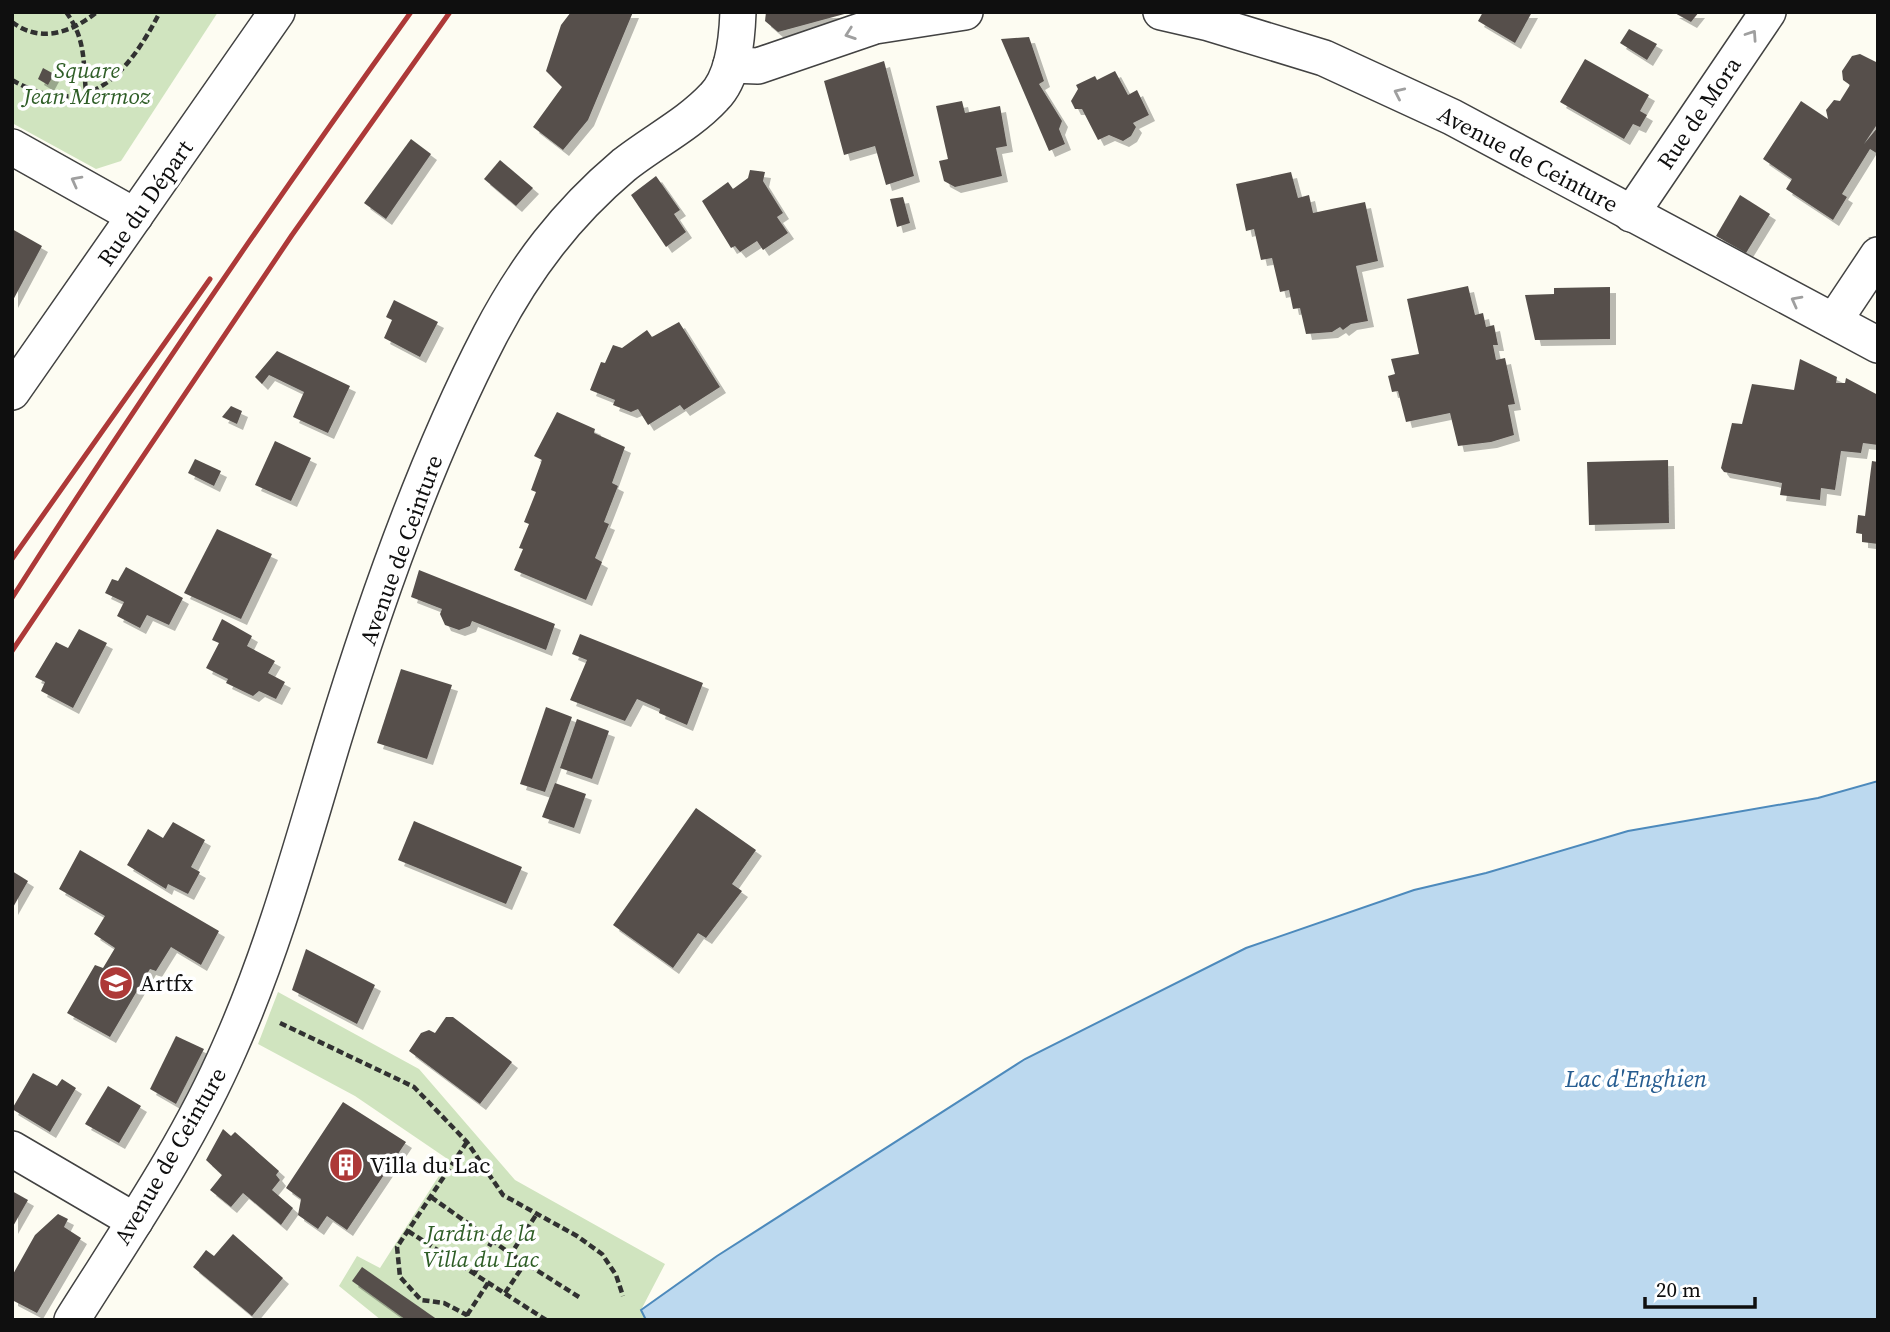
<svg xmlns="http://www.w3.org/2000/svg" width="1890" height="1332" font-family="'Source Serif 4',serif">
	<style>
		.green { fill: #d0e4bf }
		.water { fill: #bcd9ef; stroke: #4d8abc; stroke-width: 2 }
		.building { fill: #56504c; filter: url(#shadow) }
		.lines { fill: none; stroke-linecap: round; stroke-linejoin: round }
		.minor-casing { stroke: #424242; stroke-width: 38 }
		.path { stroke: #313131; stroke-width: 4.5; stroke-dasharray: 7 3.5; stroke-linecap: butt }
		.minor { stroke: #fff; stroke-width: 35 }
		.rail { stroke: #ad3938; stroke-width: 5 }
		.oneway { stroke: #9f9f9f }
		.labels { text-anchor: middle; stroke-width: 7; stroke-linejoin: round; paint-order: stroke }
		.park-label { font-size: 23px; font-style: italic; fill: #2f5e27; stroke: #fff }
		.street-label { font-size: 23px; fill: #0f0f0f; stroke: #fff }
		.poi-label { font-size: 23px; fill: #0f0f0f; stroke: #fff; text-anchor: start }
		.water-label { font-size: 24px; font-style: italic; fill: #275d91; stroke: #fff }
	</style>
	<defs>
		<filter id="shadow"><feDropShadow dx="6" dy="6" stdDeviation="0" flood-color="#0004"/></filter>
	</defs>
	<rect width="100%" height="100%" fill="#fdfcf2"/>
	<g class="green">
		<polygon points="12,12 218,12 121,161 96,169 12,123"/>
		<polygon points="278,992 419,1069 515,1180 665,1264 641,1310 646,1320 381,1320 339,1286 357,1256 380,1268 449,1160 355,1096 258,1044"/>
	</g>
	<polygon class="water" points="1878,781 1878,1320 646,1320 641,1310 717,1256 1025,1059 1246,948 1414,890 1486,873 1628,831 1818,798"/>
	<g class="building">
		<polygon points="571,12 633,12 588,120 563,150 533,127 562,87 546,71 561,25"/>
		<polygon points="766,12 847,12 848,13 778,32 765,21"/>
		<polygon points="1483,12 1532,12 1515,43 1478,21"/>
		<polygon points="1673,12 1699,12 1691,22"/>
		<polygon points="1629,29 1657,44 1647,60 1620,43"/>
		<polygon points="1029,37 1044,81 1039,84 1062,121 1059,129 1065,144 1049,151 1001,39"/>
		<polygon points="1860,54 1876,62 1878,59 1878,123 1864,144 1878,127 1878,154 1870,149 1842,194 1847,197 1833,220 1786,189 1792,179 1763,159 1801,101 1828,119 1826,110 1834,100 1840,101 1850,85 1843,80 1842,71 1852,56"/>
		<polygon points="1585,59 1649,95 1640,111 1647,115 1640,127 1633,124 1624,139 1560,102"/>
		<polygon points="884,61 914,176 886,185 875,146 844,155 824,81"/>
		<polygon points="43,68 54,74 48,85 38,79"/>
		<polygon points="1115,71 1128,95 1137,90 1149,115 1133,123 1136,127 1131,136 1123,141 1109,135 1098,140 1082,109 1075,109 1071,101 1078,89 1076,85 1095,76 1097,80"/>
		<polygon points="962,101 965,113 1000,106 1007,146 996,148 1002,176 955,187 944,181 939,161 948,159 936,106"/>
		<polygon points="411,139 431,154 386,219 364,203"/>
		<polygon points="500,160 533,188 516,206 484,179"/>
		<polygon points="750,170 765,172 763,181 783,213 777,217 788,233 763,250 757,241 740,252 735,246 731,248 702,201 728,182 733,189 748,178"/>
		<polygon points="1291,172 1298,198 1309,195 1313,213 1365,202 1378,261 1356,266 1368,321 1351,324 1343,330 1340,327 1332,332 1306,334 1300,308 1293,309 1289,290 1280,292 1272,258 1261,260 1254,229 1246,231 1236,184"/>
		<polygon points="656,176 680,210 674,214 686,232 666,247 631,195"/>
		<polygon points="1740,195 1770,214 1746,253 1716,236"/>
		<polygon points="903,197 910,223 897,227 890,199"/>
		<polygon points="12,229 42,246 12,302"/>
		<polygon points="1468,286 1475,315 1483,313 1486,327 1494,325 1498,345 1493,345 1496,360 1505,358 1515,404 1508,405 1514,435 1491,442 1458,446 1450,413 1406,422 1398,391 1392,392 1388,376 1395,374 1391,359 1419,354 1407,299"/>
		<polygon points="1610,287 1610,339 1535,340 1525,295 1554,294 1554,288"/>
		<polygon points="394,300 438,322 420,357 384,338 392,320 386,317"/>
		<polygon points="679,322 720,387 684,410 680,405 648,425 638,409 631,412 613,405 615,400 590,390 601,362 605,363 613,345 622,348 647,330 652,337"/>
		<polygon points="277,351 350,386 328,433 293,417 304,392 269,375 262,384 255,377"/>
		<polygon points="1800,359 1837,377 1836,383 1845,383 1846,378 1878,395 1878,445 1863,443 1861,453 1841,451 1835,490 1821,488 1820,500 1780,495 1782,483 1724,472 1721,468 1732,423 1742,424 1752,384 1794,390"/>
		<polygon points="231,406 242,411 237,424 222,417"/>
		<polygon points="557,412 595,429 594,433 625,447 612,483 618,486 604,522 609,524 595,558 602,562 586,600 514,570 523,549 519,548 529,524 524,522 536,492 531,490 542,460 534,456"/>
		<polygon points="275,441 311,458 291,501 255,485"/>
		<polygon points="195,459 221,471 214,486 188,473"/>
		<polygon points="1668,460 1669,523 1589,525 1587,462"/>
		<polygon points="1872,461 1878,462 1878,544 1862,542 1862,534 1856,533 1858,515 1865,516"/>
		<polygon points="217,529 272,554 241,619 184,593"/>
		<polygon points="126,567 183,598 169,625 147,615 140,628 117,616 124,602 105,593 112,579 118,581"/>
		<polygon points="419,570 555,624 546,650 472,621 470,626 459,630 445,625 440,614 442,609 411,597"/>
		<polygon points="222,619 252,636 247,646 275,661 268,673 285,682 276,699 259,691 253,696 226,683 228,679 206,668 219,643 212,640"/>
		<polygon points="79,629 107,643 73,708 41,691 45,682 35,677 56,642 68,648"/>
		<polygon points="580,634 703,683 687,725 659,713 660,709 637,699 625,721 570,700 587,660 572,654"/>
		<polygon points="401,669 452,685 427,759 377,743"/>
		<polygon points="546,707 572,717 545,792 520,784"/>
		<polygon points="577,719 609,731 592,779 560,768"/>
		<polygon points="555,783 586,794 574,828 542,817"/>
		<polygon points="696,808 756,850 732,884 742,891 706,938 698,933 673,968 613,925"/>
		<polygon points="414,821 522,867 506,904 398,860"/>
		<polygon points="173,822 205,840 191,867 200,872 188,894 168,884 166,889 127,865 148,829 163,838"/>
		<polygon points="80,850 219,931 201,965 171,947 156,971 150,969 110,1037 67,1013 95,965 103,968 115,948 94,934 105,916 59,889"/>
		<polygon points="12,871 28,881 12,909"/>
		<polygon points="306,949 375,985 357,1024 292,990"/>
		<polygon points="446,1017 453,1017 512,1062 480,1104 409,1051 421,1033 429,1030 435,1033"/>
		<polygon points="176,1036 204,1049 176,1104 150,1089"/>
		<polygon points="33,1073 57,1086 62,1079 76,1088 50,1132 12,1109"/>
		<polygon points="108,1086 141,1106 119,1143 85,1124"/>
		<polygon points="343,1102 406,1142 347,1230 327,1216 318,1229 298,1215 301,1199 286,1188"/>
		<polygon points="223,1129 231,1136 235,1132 279,1171 276,1175 280,1180 272,1190 293,1208 281,1225 243,1193 231,1207 210,1190 222,1175 206,1160"/>
		<polygon points="12,1191 28,1200 12,1228"/>
		<polygon points="58,1214 68,1219 64,1227 81,1238 37,1313 12,1300 12,1276 35,1235"/>
		<polygon points="233,1234 283,1278 252,1316 193,1267 206,1250 214,1256"/>
		<polygon points="362,1267 438,1320 406,1320 352,1281"/>
	</g>
	<g class="lines">
		<g class="minor-casing">
			<g id="minor">
				<polyline points="1161,12 1209,23 1324,58 1452,117 1878,345"/>
				<polyline points="731,65 758,66 875,26 965,12"/>
				<polyline points="12,147 135,216"/>
				<polyline points="1631,214 1768,12"/>
				<polyline points="1834,321 1878,255"/>
				<polyline points="12,392 277,12"/>
				<polyline points="12,1149 135,1221"/>
				<path d="M72 1320C128 1231 188 1144 230 1047 274 948 302 844 333 741 374 606 425 460 490 335 525 268 566 214 624 165 653 142 689 124 714 97 734 77 737 39 738 12"/>
			</g>
		</g>
		<g class="path">
			<path d="M66 12C86 39 83 61 86 93"/>
			<path d="M12 22C41 44 72 32 97 12"/>
			<path d="M12 80C88 123 127 75 160 12"/>
			<polyline points="280,1023 414,1087 467,1142 503,1195 577,1236 602,1254 616,1275 623,1296"/>
			<polyline points="467,1142 397,1247 400,1277 421,1300 444,1303 467,1315 469,1320"/>
			<polyline points="431,1197 511,1254 536,1215"/>
			<polyline points="408,1231 546,1320"/>
			<polyline points="511,1254 579,1297"/>
			<polyline points="474,1274 492,1241"/>
			<polyline points="505,1293 525,1263"/>
			<polyline points="467,1315 488,1283"/>
		</g>
		<use href="#minor" class="minor"/>
		<g class="rail">
			<polyline points="12,559 210,279"/>
			<path d="M12 598C139 399 273 204 411 12"/>
			<polyline points="12,651 292,235 450,12"/>
		</g>
	</g>
	<defs><path id="oneway-chevron" d="M-2-3.5L2.5 0L-2 3.5" fill="none" stroke-width="1.6" stroke-linecap="round" stroke-linejoin="round" transform="scale(1.75)"/></defs>
	<g class="oneway">
		<use href="#oneway-chevron" transform="translate(850 34) rotate(161)"/>
		<use href="#oneway-chevron" transform="translate(1752 35) rotate(-56)"/>
		<use href="#oneway-chevron" transform="translate(1399 93) rotate(-155)"/>
		<use href="#oneway-chevron" transform="translate(76 181) rotate(-152)"/>
		<use href="#oneway-chevron" transform="translate(1796 301) rotate(-152)"/>
	</g>
	<defs>
		<g id="university-disc" transform="scale(1.75)"><circle r="9.5" fill="#ad3938" stroke="#fff"/><path d="M0-5L7-2L0 1L-7-2ZM-4 1L0 2.5L4 1V4Q0 6-4 4Z" fill="#fff"/></g>
		<g id="building-disc" transform="scale(1.75)"><circle r="9.5" fill="#ad3938" stroke="#fff"/><path d="M-4-6H4V6H1V3H-1V6H-4ZM-2.5-4.3h1.7v1.8h-1.7ZM.8-4.3h1.7v1.8H.8ZM-2.5-1h1.7V.8h-1.7ZM.8-1h1.7V.8H.8Z" fill="#fff"/></g>
	</defs>
	<g fill-rule="evenodd">
		<use href="#university-disc" x="116" y="983"/>
		<use href="#building-disc" x="346" y="1165"/>
	</g>
	<g class="labels">
		<g class="park-label">
			<text x="87" y="78">Square<tspan x="87" dy="26">Jean Mermoz</tspan></text>
			<text x="481" y="1241">Jardin de la<tspan x="481" dy="26">Villa du Lac</tspan></text>
		</g>
		<g class="street-label">
			<text transform="translate(1699 113) rotate(-56)" y="8">Rue de Mora</text>
			<text transform="translate(1528 159) rotate(28)" y="8">Avenue de Ceinture</text>
			<text transform="translate(145 203) rotate(-55)" y="8">Rue du Départ</text>
			<text transform="translate(401 550) rotate(-70)" y="8">Avenue de Ceinture</text>
			<text transform="translate(170 1156) rotate(-60)" y="8">Avenue de Ceinture</text>
		</g>
		<g class="poi-label">
			<text x="140" y="991">Artfx</text>
			<text x="370" y="1173">Villa du Lac</text>
		</g>
		<g class="water-label">
			<text x="1636" y="1087">Lac d'Enghien</text>
		</g>
	</g>
	<rect width="1890" height="1332" fill="none" stroke="#0f0f0f" stroke-width="28"/>
	<path d="M1645 1297v10h110v-10" fill="none" stroke="#0f0f0f" stroke-width="3.5"/>
	<text x="1656" y="1297" font-size="21" fill="#0f0f0f" stroke="#ffffff" stroke-width="5" paint-order="stroke">20 m</text>
</svg>
